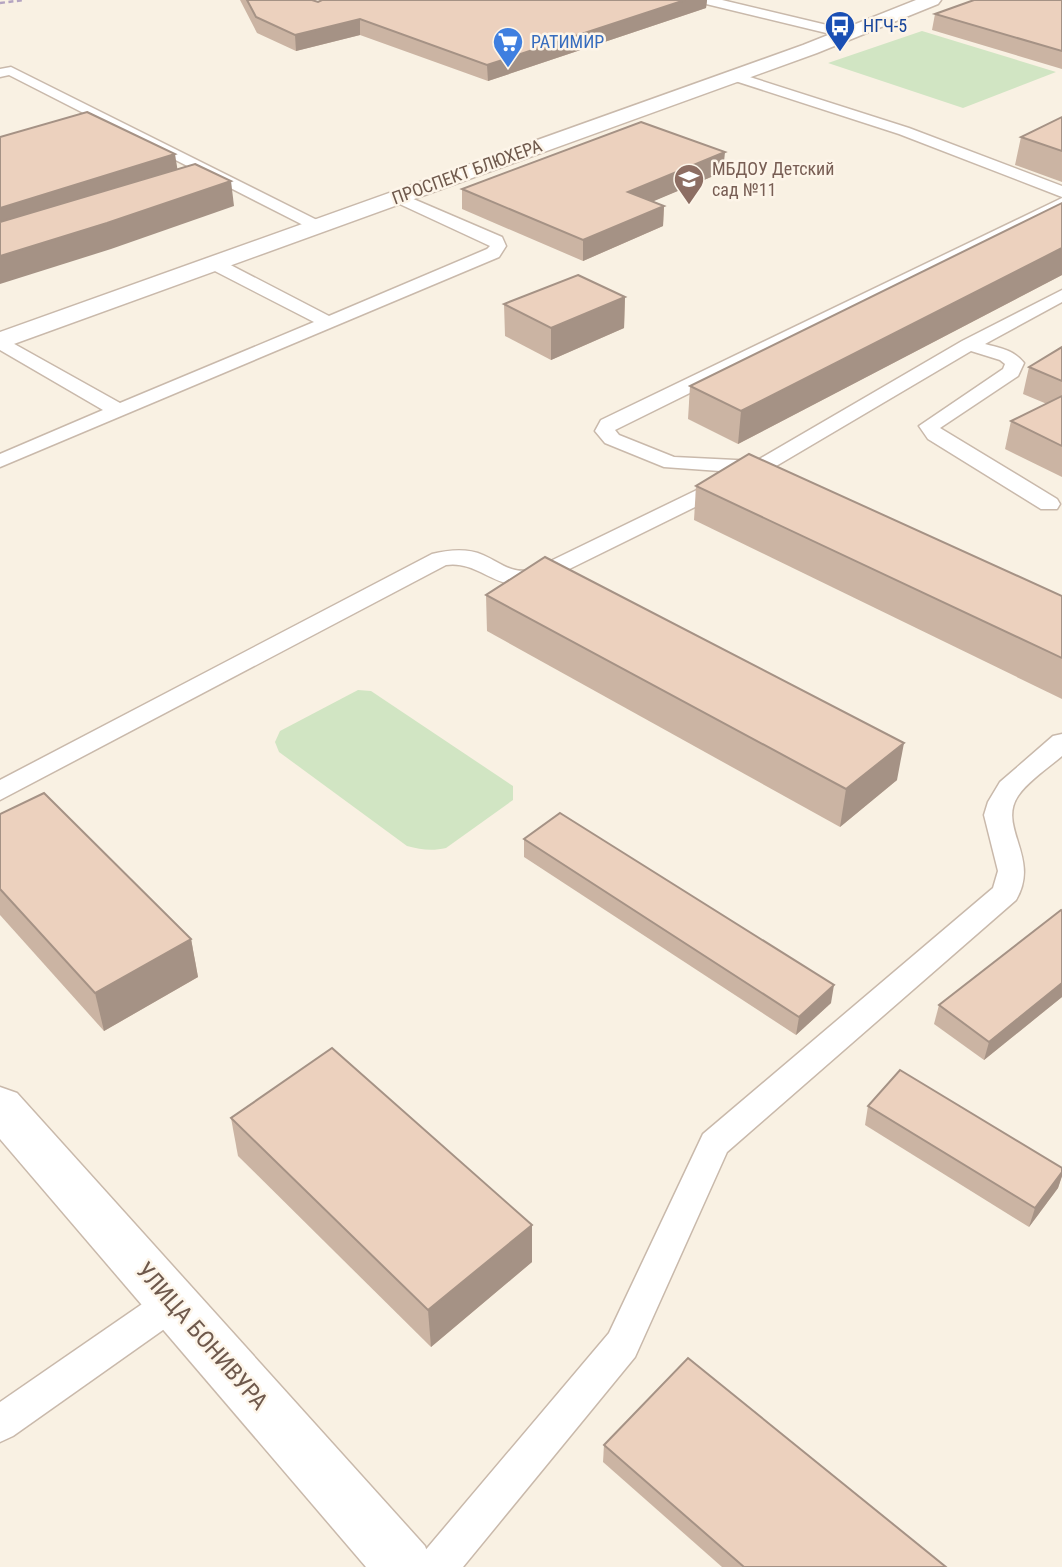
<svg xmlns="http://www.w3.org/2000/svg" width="1062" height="1567" font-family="'Roboto Condensed',sans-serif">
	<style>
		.green { fill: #d1e5c3 }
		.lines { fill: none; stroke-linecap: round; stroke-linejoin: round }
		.service-casing { stroke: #c9b9ab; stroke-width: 3 }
		.minor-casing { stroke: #c9b9ab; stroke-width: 3 }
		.tertiary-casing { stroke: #c9b9ab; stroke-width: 3 }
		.service { fill: #fff; fill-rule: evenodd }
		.minor { fill: #fff; fill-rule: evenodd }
		.tertiary { fill: #fff; fill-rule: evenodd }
		.rail { stroke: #b4a4c1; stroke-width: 2.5; stroke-dasharray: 5 3.5; stroke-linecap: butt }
		.wall { fill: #cbb4a3 }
		.shaded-wall { fill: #a59285 }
		.building { fill: #ecd1be; stroke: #a59285; stroke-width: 2 }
		.labels { text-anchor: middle; stroke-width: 5; stroke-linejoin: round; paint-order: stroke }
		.far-transit-label { font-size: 18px; fill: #164399; stroke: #fdf5e9; text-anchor: start }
		.far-shop-label { font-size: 18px; fill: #366cbe; stroke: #fdf5e9; text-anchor: start }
		.far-education-label { font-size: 18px; fill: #785e54; stroke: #fdf5e9; text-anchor: start }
		.far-street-label { font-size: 18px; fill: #6f594c; stroke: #fdf5e9 }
		.near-street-label { font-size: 24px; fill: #6f594c; stroke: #fdf5e9 }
	</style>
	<rect width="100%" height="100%" fill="#f9f1e3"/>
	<g class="green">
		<polygon points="922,31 1056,72 963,108 828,63"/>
		<path d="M358 690 371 691 513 786V800L446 848C433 851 421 850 407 846L279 752 275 742 280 731Z"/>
	</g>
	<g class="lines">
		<g class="service-casing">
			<g id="service">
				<polygon points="700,0 722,0 852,31 854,34 847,38 702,3"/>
				<polygon points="11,67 321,222 323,225 321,228 309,228 9,75 0,77 0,69"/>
				<polygon points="734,72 909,128 1062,186 1062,197 899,134 729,79 729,73"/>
				<polygon points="397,192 502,237 506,246 499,257 0,467 0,454 103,410 0,350 0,336 120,403 314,322 209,268 206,264 209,260 221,260 329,316 487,249 490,246 391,200 389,197"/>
				<path d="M1062 198V209L615 430 619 435 674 457 756 461 962 341 1062 290V302L985 344C1000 348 1014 350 1024 363L1018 376 940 428 1057 499 1060 504 1057 509H1041L928 439 919 426 1003 369 1005 364 1000 360 971 351 766 472 547 580C536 582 525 586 514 585 489 581 472 561 446 565L0 800V780L432 554C449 550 467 548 483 555 501 563 511 574 532 570L734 472 664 467 605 443 595 431 601 420Z"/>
				<path d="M1062 734V756C1048 768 1028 781 1018 796 997 827 1041 858 1016 900L727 1152 635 1357 463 1567H417L423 1553 609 1333 703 1134 993 888 998 871 984 815 988 802 1000 782 1053 736Z"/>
				<polygon points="174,1286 187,1291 192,1302 187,1313 13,1436 0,1442 0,1402 161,1291"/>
			</g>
		</g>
		<g class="minor-casing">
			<polygon id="minor" points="0,1087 17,1093 425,1546 433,1567 366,1567 0,1139"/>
		</g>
		<g class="tertiary-casing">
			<polygon id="tertiary" points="916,0 941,0 938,4 817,53 0,349 0,332 803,45"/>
		</g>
		<use href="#service" class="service"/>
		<use href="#minor" class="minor"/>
		<use href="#tertiary" class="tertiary"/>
		<polyline class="rail" points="0,3 24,0"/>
	</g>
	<g class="wall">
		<polygon points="240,0 312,0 318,2 321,0 707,0 706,8 488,81 360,35 296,51 257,33"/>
		<polygon points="1062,0 1062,69 932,30 935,14"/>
		<polygon points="1062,117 1062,182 1015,165 1021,137"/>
		<polygon points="723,172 653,201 664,206 663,226 583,261 462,209 462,189"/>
		<polygon points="1062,203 1062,275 738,444 688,419 690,386"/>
		<polygon points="625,297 624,328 551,360 505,336 504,304"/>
		<polygon points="1062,347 1062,477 1005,449 1011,421 1047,404 1023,394 1029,367"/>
		<polygon points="696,486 1062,596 1062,699 694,520"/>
		<polygon points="486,595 897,780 840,827 487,631"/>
		<polygon points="0,814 191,939 198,977 104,1031 0,915"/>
		<polygon points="524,839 831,1003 796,1035 524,857"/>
		<polygon points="1062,911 1062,997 984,1060 934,1024 939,1005"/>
		<polygon points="868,1106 1062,1168 1062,1176 1058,1188 1029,1227 865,1125"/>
		<polygon points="231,1118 532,1225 532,1262 431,1347 238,1156"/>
		<polygon points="604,1445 946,1567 722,1567 603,1462"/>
	</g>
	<g class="shaded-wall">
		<polygon points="685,0 707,0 706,8 488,81 487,65"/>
		<polygon points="360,19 360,35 296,51 295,35"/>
		<polygon points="725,152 723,172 628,212 628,192"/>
		<polygon points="175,154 179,179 0,235 0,208"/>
		<polygon points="231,181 234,206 111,249 0,284 0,256"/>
		<polygon points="664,206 663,226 583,261 583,240"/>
		<polygon points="1062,248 1062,275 738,444 741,411"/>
		<polygon points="625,297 624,328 551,360 551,328"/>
		<polygon points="904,743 897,780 840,827 846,789"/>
		<polygon points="191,939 198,977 104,1031 95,993"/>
		<polygon points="1062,983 1062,997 984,1060 989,1042"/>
		<polygon points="834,985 831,1003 796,1035 799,1017"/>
		<polygon points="1062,1172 1062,1176 1058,1188 1029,1227 1035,1208"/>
		<polygon points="532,1225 532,1262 431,1347 428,1310"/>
	</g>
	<g class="building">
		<polygon points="247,0 312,0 318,2 322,0 685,0 487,65 360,19 295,35 256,17"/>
		<polygon points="974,0 1062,0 1062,51 935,14"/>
		<polygon points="87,112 175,154 0,208 0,137"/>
		<polygon points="1062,117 1062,151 1021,137"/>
		<polygon points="641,122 725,152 628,192 664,206 583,240 462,189"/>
		<polygon points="195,164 231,181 107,223 0,256 0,222"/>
		<polygon points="1062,203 1062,248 741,411 690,386"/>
		<polygon points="578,275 625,297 551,328 504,304"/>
		<polygon points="1062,347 1062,381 1029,367"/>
		<polygon points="1062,396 1062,446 1011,421"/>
		<polygon points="749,454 1062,596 1062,658 696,486"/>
		<polygon points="545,557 904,743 846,789 486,595"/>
		<polygon points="44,793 191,939 95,993 0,889 0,814"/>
		<polygon points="560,813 834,985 799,1017 524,839"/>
		<polygon points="1061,910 1062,911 1062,983 989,1042 939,1005"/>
		<polygon points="332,1048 532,1225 428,1310 231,1118"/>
		<polygon points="900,1070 1062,1168 1062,1172 1035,1208 868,1106"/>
		<polygon points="688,1358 946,1567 744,1567 604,1445"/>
	</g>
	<defs>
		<g id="bus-pin" transform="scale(1.575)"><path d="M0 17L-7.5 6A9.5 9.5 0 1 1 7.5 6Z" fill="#1a4fb4" stroke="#fdf5e9"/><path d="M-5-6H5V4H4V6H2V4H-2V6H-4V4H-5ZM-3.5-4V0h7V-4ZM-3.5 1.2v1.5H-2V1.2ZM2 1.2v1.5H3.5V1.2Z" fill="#fff"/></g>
		<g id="supermarket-pin" transform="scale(1.575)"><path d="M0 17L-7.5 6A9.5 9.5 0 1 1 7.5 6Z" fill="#3f7fe0" stroke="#fdf5e9"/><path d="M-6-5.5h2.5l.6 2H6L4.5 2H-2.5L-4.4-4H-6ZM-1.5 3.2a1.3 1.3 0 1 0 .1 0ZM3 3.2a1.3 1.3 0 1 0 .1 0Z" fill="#fff"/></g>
		<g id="school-pin" transform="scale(1.575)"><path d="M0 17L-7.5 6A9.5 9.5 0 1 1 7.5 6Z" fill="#8d6e63" stroke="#fdf5e9"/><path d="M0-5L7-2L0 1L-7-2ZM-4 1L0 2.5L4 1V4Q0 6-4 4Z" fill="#fff"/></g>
	</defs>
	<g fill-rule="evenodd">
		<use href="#bus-pin" x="840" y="26"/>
		<use href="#supermarket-pin" x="508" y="42"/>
		<use href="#school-pin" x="689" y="179"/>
	</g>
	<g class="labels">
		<g class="far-transit-label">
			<text x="863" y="32">НГЧ-5</text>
		</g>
		<g class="far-shop-label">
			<text x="531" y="48">РАТИМИР</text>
		</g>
		<g class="far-education-label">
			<text x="712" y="175">МБДОУ Детский<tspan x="712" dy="21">сад №11</tspan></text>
		</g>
		<g class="far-street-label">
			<text transform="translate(467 172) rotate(-20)" y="6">ПРОСПЕКТ БЛЮХЕРА</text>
		</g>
		<g class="near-street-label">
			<text transform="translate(202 1336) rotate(49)" y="8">УЛИЦА БОНИВУРА</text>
		</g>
	</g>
</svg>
